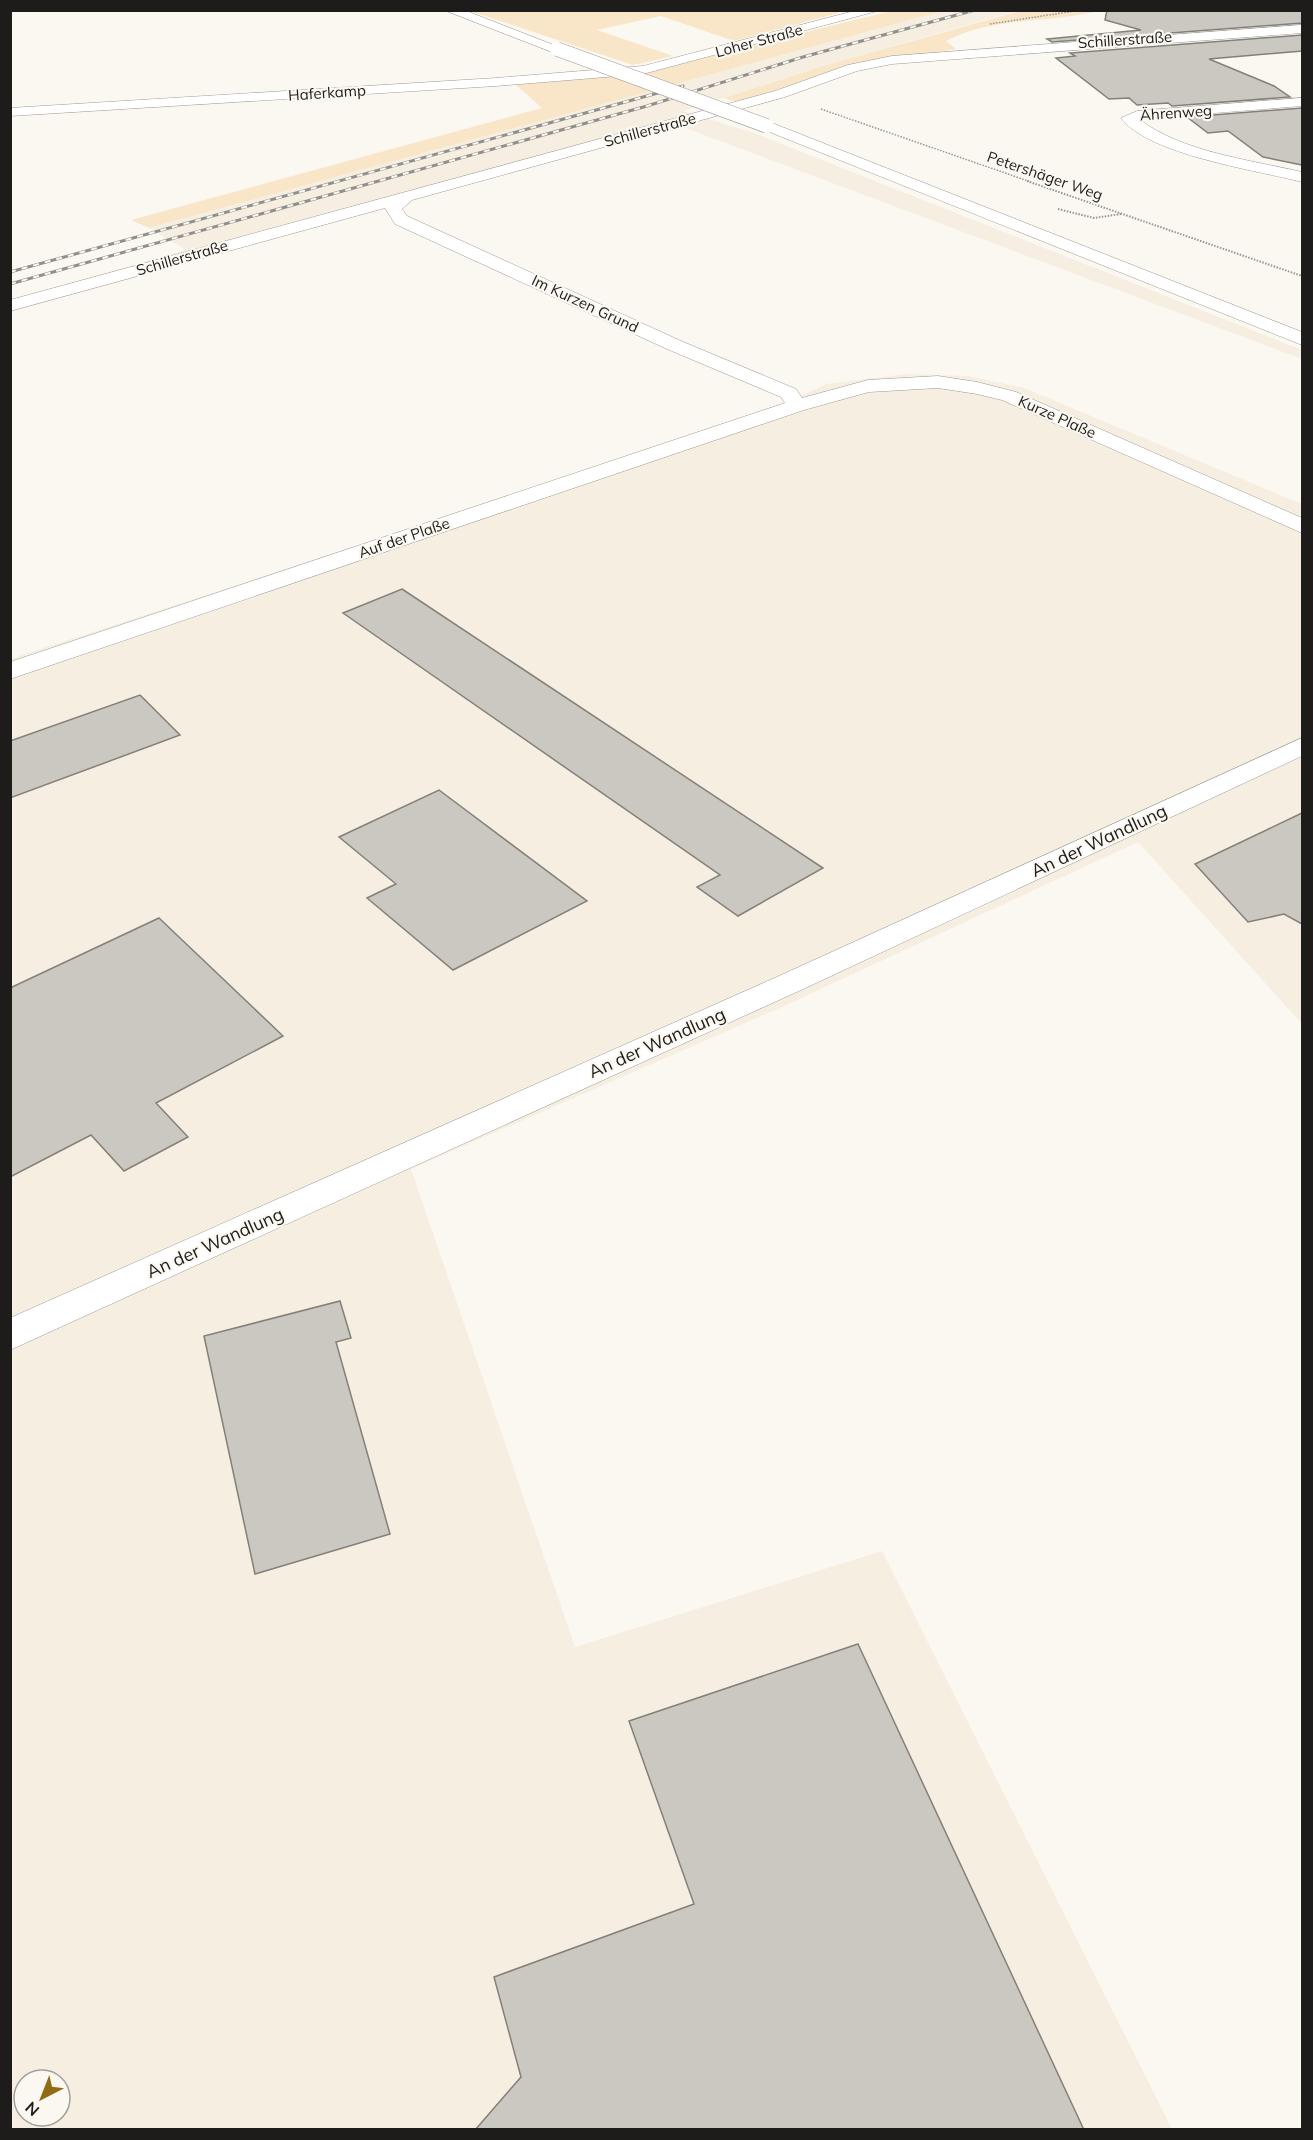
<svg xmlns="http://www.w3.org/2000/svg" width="1313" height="2140" font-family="Mulish,sans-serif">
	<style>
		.built { fill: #f6eee1; fill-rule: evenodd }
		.green { fill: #f9e6c8 }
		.building { fill: #cbc7c1; stroke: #83807a; stroke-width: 1.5 }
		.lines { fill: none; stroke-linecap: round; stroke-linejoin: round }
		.minor-casing { stroke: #9e9a95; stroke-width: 1 }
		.major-casing { stroke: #9e9a95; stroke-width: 1 }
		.path-far1 { stroke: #979591; stroke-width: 1.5; stroke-dasharray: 1.5 1.5; stroke-linecap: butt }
		.path { stroke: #979591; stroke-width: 2; stroke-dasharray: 1.5 1.5; stroke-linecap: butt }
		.minor { fill: #fff; fill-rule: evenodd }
		.major { fill: #fff; fill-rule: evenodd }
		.rail-casing { stroke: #918f8b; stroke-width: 3 }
		.rail { stroke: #fbf8f2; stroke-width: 2; stroke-dasharray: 6; stroke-linecap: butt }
		.major-bridge-casing { stroke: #9e9a95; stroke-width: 15; stroke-linecap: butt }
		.major-bridge { stroke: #fff; stroke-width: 14 }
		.labels { text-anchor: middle; stroke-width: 4.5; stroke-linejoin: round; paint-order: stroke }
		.far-street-label { font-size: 15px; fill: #1d1c1a; stroke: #fbf8f2 }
		.street-label { font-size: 18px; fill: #1d1c1a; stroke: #fbf8f2 }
	</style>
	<rect width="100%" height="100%" fill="#fbf8f2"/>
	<g class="built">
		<polygon points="1020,10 823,66 683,111 754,133 1302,350 1302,359 680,126 11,312 11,300 186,250 149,228 943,11"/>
		<path d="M906 374 968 376 1024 388 1302 504V1024L1138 842 773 1011 411 1169 575 1647 882 1551 1172 2129H11L10 659 767 412 826 384ZM24 2080H60V2116H24Z"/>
	</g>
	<g class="green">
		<polygon points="838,11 839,13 734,41 661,16 597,30 673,56 633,65 470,11"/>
		<polygon points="891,11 943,11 149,228 131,220 542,108 514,83 653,70"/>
		<path d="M1020 11H1098C1049 23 991 17 946 41L956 49 858 63 739 103 724 98 823 66Z"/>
	</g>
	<g class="building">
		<polygon points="1107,10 1302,10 1302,23 1052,42 1047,39 1141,30 1105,20"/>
		<polygon points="1302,35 1302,51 1209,59 1274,86 1290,97 1172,106 1168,103 1137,105 1129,98 1109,99 1056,58 1075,56 1070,53"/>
		<polygon points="1302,108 1302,165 1263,157 1228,131 1208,133 1187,117"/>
		<polygon points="402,589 823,868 738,916 697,887 720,875 343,613"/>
		<polygon points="140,695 180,735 10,798 10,741"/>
		<polygon points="439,790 587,901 453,970 367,898 396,884 339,837"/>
		<polygon points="1302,813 1302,924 1284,914 1248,922 1195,864"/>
		<polygon points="159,918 283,1036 156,1103 188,1137 124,1171 91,1135 10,1177 10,988"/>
		<polygon points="340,1301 351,1338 336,1342 390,1534 255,1574 204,1336"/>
		<polygon points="858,1644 1084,2130 475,2130 521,2077 494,1977 694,1904 629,1721"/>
	</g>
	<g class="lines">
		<g class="minor-casing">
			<g id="minor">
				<polygon points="858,10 881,10 643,74 496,86 10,116 10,108 496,78 643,66"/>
				<polygon points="1302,25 1302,33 892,64 857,71 785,97 412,200 402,209 407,216 681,341 796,389 802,398 868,380 938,376 977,382 1016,392 1302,518 1302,533 1002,400 977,394 938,388 869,392 804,410 10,679 10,662 785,403 781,397 667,349 395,224 385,208 10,311 10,300 775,91 848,65 892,56"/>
				<path d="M1302 98V106L1139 119C1181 152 1251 160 1302 172V182C1256 170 1149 155 1121 118L1137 111Z"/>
				<polygon points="1302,738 1302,756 801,990 10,1350 10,1318 779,976"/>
			</g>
		</g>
		<g class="major-casing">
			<g id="major">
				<polygon points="444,10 464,10 564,49 562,52 552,52"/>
				<polygon points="767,121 1302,332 1302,345 762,129 759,126 762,123"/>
			</g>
		</g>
		<g class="path-far1">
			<polyline points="990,24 1081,10"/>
			<polyline points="821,109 1031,182"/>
		</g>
		<g class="path">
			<polyline points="1027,181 1302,276"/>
			<polyline points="1058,209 1094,218 1121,214"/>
		</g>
		<use href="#minor" class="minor"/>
		<use href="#major" class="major"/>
		<g class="rail-casing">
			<g id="rail">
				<polyline points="10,272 683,86"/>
				<polyline points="10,284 647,106 803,57 975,10"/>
			</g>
		</g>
		<use href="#rail" class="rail"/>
		<g class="major-bridge-casing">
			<polyline id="major-bridge" points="557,49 767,126"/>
		</g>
		<use href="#major-bridge" class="major-bridge"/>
	</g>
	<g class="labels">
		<g class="far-street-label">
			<text transform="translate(1125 40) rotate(-4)" y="5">Schillerstraße</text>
			<text transform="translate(759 41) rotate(-15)" y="5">Loher Straße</text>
			<text transform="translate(327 93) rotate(-4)" y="5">Haferkamp</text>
			<text transform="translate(1176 113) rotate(-4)" y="5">Ährenweg</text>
			<text transform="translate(650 130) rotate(-15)" y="5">Schillerstraße</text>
			<text transform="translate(1045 176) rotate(19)" y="5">Petershäger Weg</text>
			<text transform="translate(182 258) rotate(-16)" y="5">Schillerstraße</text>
			<text transform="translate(585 304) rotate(25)" y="5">Im Kurzen Grund</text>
			<text transform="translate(1057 417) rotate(24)" y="5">Kurze Plaße</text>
			<text transform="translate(404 538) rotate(-19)" y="5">Auf der Plaße</text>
		</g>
		<g class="street-label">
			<text transform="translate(1099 841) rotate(-25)" y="6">An der Wandlung</text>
			<text transform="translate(657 1043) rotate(-24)" y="6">An der Wandlung</text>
			<text transform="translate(215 1243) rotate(-24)" y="6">An der Wandlung</text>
		</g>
	</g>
	<rect width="1313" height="2140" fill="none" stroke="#1d1c1a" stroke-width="24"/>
	<g transform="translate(42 2098) rotate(222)"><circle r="28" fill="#fbf8f2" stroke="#a2a09c" stroke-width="1.5"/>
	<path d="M0-4.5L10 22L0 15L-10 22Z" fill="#946b15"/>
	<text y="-9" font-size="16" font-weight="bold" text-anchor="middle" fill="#1d1c1a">N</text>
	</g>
</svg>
